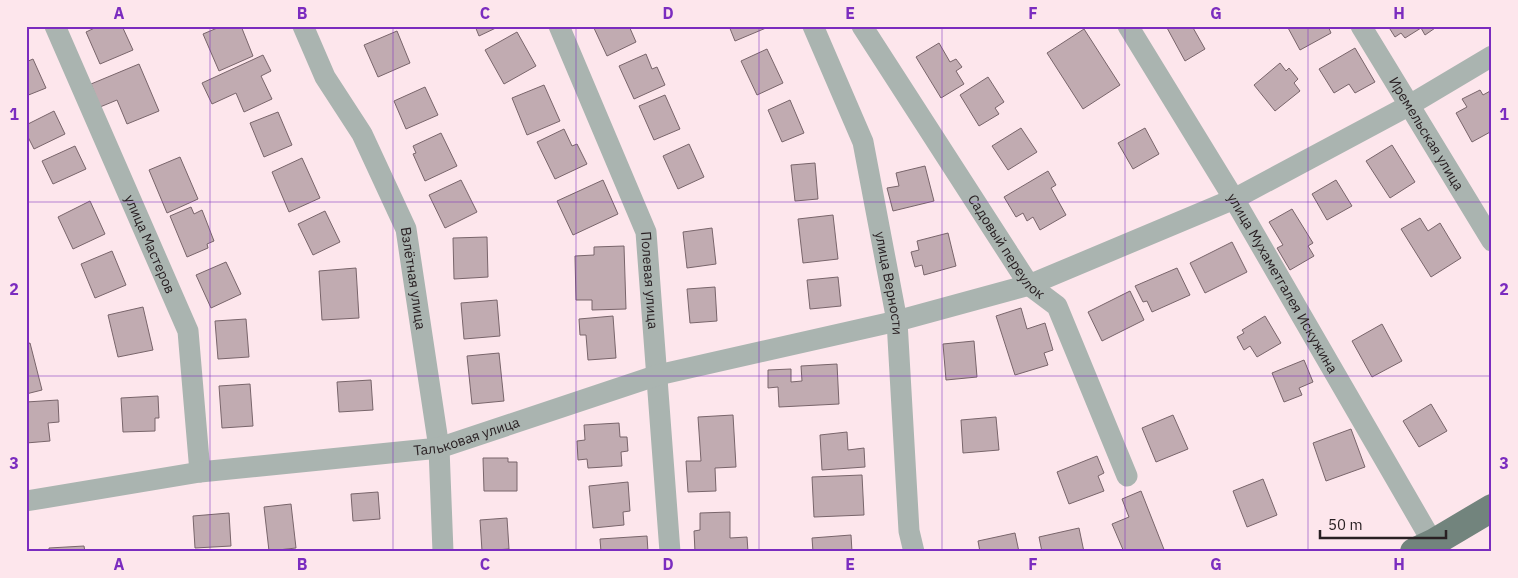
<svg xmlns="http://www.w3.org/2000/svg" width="1518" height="578" font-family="'IBM Plex Sans',sans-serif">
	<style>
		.building { fill: #c1abb1; stroke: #79656b }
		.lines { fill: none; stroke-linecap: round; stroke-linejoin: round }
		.minor { stroke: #aab4b0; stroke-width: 21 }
		.major { stroke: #72847d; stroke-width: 28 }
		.grid { fill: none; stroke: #7b2cbf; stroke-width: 1; stroke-opacity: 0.55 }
		.labels { text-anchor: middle; stroke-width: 4; stroke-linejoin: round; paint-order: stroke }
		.street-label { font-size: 14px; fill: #292023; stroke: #fde6ec }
		.neatline { fill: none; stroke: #7b2cbf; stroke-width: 2 }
		.grid-label { font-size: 16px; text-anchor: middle; font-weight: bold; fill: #7b2cbf }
	</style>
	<rect width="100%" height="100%" fill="#fde6ec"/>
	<g class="building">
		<polygon points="99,26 122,26 133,50 100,64 86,32"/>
		<polygon points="222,26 241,26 253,56 219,71 203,34"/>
		<polygon points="475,26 500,26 479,36"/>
		<polygon points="593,26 629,26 636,42 607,56"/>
		<polygon points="729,26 766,26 766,28 735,41"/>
		<polygon points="1166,26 1192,26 1205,49 1185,61"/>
		<polygon points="1287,26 1328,26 1331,33 1300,50"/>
		<polygon points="1388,26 1438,26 1425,35 1421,28 1405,38 1401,33 1395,37"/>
		<polygon points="1084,29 1120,85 1083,109 1047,53"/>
		<polygon points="397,31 410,63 378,77 364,45"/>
		<polygon points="517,32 536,66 504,84 485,50"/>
		<polygon points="939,43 950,62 956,59 962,67 956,71 964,84 941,98 916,57"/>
		<polygon points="1355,48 1375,82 1355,93 1349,84 1334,93 1319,69"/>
		<polygon points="767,49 783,83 757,95 741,61"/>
		<polygon points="646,54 652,69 657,67 665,85 634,99 619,66"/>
		<polygon points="263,55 271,71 261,76 272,99 244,112 236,93 212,104 202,83"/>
		<polygon points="33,59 46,88 26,96 26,62"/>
		<polygon points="1280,63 1286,71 1289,68 1298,79 1294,83 1300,91 1275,111 1254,85"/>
		<polygon points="139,64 159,111 127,124 117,100 100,107 91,84"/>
		<polygon points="988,77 1004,102 995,108 999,114 979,126 960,95"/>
		<polygon points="544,85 560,121 527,135 512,98"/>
		<polygon points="425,87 438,115 406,129 394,101"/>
		<polygon points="1480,90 1483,95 1492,90 1492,131 1472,142 1456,113 1467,107 1462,99"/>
		<polygon points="665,95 680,129 654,140 639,106"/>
		<polygon points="790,100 804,133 782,142 768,110"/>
		<polygon points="54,111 65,134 34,149 26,133 26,125"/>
		<polygon points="278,112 292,145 264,157 250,123"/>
		<polygon points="1021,128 1037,152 1008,170 992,146"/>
		<polygon points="1145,128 1159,154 1133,169 1118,143"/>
		<polygon points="564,129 572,146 577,144 587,164 555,179 537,142"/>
		<polygon points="441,133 457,166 425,181 413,154 416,153 413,146"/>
		<polygon points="689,144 704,177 678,189 663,156"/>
		<polygon points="1392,145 1415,182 1390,198 1366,161"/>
		<polygon points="75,146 86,169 53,184 42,161"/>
		<polygon points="180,157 198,199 167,213 149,170"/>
		<polygon points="302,158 320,198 289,212 272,172"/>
		<polygon points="815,163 818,199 795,201 791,165"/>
		<polygon points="925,166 934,201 893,211 887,188 899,186 896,173"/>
		<polygon points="1048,171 1056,185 1051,188 1066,215 1040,230 1033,217 1027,221 1023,213 1016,217 1004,197"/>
		<polygon points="461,180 477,212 445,228 429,195"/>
		<polygon points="603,180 618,214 573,235 557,201"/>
		<polygon points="1336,180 1352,206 1327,220 1312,194"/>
		<polygon points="90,201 105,234 73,249 58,217"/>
		<polygon points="191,207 194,214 202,210 214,241 207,244 208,248 187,257 170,216"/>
		<polygon points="1292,209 1313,243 1308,246 1314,256 1290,270 1277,248 1283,245 1269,222"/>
		<polygon points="325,211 340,242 313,255 298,224"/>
		<polygon points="833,215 838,259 803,263 798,219"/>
		<polygon points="1420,218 1428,231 1440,223 1461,258 1431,277 1401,229"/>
		<polygon points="712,228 716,264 687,268 683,232"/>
		<polygon points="948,233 956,266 924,275 922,265 915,267 911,252 919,250 917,241"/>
		<polygon points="487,237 488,277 454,279 453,238"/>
		<polygon points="1232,242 1247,272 1205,293 1190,263"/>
		<polygon points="624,246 626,309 592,310 592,300 576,300 575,256 594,255 594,247"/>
		<polygon points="112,251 126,285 95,298 81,264"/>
		<polygon points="226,262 241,294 211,308 196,275"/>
		<polygon points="356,268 359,318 322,320 319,271"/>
		<polygon points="1177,268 1190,295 1152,312 1147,301 1143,302 1135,286"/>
		<polygon points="838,277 841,306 810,309 807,280"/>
		<polygon points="715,287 717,321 690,323 687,289"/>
		<polygon points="1130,291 1144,320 1102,341 1088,312"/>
		<polygon points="497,300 500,336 464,339 461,303"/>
		<polygon points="143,307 153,350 118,357 108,315"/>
		<polygon points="1021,308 1027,329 1045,323 1053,350 1044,353 1048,365 1015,375 996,316"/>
		<polygon points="613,316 616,358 588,360 586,335 580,335 579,319"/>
		<polygon points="1265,316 1281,343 1257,357 1250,346 1244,350 1237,337 1244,333 1242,330"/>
		<polygon points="246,319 249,357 218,359 215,321"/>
		<polygon points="1382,324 1402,361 1372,377 1352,341"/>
		<polygon points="974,341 977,377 946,380 943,344"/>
		<polygon points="30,343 42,390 26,394 26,344"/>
		<polygon points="499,353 504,401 472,404 467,356"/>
		<polygon points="1304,360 1313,382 1299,388 1302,395 1284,402 1272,373"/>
		<polygon points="837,364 839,404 779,407 778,387 768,388 768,370 791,369 791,382 802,381 801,366"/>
		<polygon points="371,380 373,410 339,412 337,382"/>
		<polygon points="250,384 253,426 222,428 219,386"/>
		<polygon points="158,396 159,418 155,418 155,431 123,432 121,398"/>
		<polygon points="58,400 59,422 48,423 50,441 26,443 26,402"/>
		<polygon points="1431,404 1447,431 1419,447 1403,421"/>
		<polygon points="733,415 736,467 715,468 716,491 688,492 686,461 701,461 698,417"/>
		<polygon points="1173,415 1188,449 1156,462 1142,428"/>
		<polygon points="996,417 999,450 963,453 961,420"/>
		<polygon points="619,423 620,437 627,437 628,451 621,452 622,466 588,468 587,459 578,460 577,441 585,440 584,425"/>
		<polygon points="1351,429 1365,467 1326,481 1313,443"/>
		<polygon points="847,432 848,450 864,448 865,467 822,470 820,435"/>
		<polygon points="1097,456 1104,473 1098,476 1104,491 1069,504 1057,472"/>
		<polygon points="483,458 508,458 508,462 517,462 517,491 484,491"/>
		<polygon points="862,475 864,515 814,517 812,477"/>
		<polygon points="1263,479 1277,515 1247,527 1233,491"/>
		<polygon points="628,482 630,511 623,512 624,525 593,528 589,486"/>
		<polygon points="1141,491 1165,552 1124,552 1112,524 1129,517 1122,499"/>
		<polygon points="378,492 380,519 353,521 351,494"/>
		<polygon points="291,504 296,548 269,551 264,507"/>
		<polygon points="730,512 730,538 747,537 748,552 695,552 694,531 700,530 700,513"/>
		<polygon points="229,513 231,546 195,548 193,516"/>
		<polygon points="507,518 509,549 482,551 480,520"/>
		<polygon points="1079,528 1084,552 1042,552 1039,537"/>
		<polygon points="1015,533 1019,552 980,552 978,541"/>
		<polygon points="851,535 852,552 813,552 812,538"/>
		<polygon points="647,536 648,552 601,552 600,539"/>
		<polygon points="84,546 85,552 49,552 49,548"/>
	</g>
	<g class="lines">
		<g class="minor">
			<path id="s1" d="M55 26 188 331 200 472"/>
			<path id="s2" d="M303 26 325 77 362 134 406 229 439 448 443 552"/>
			<path id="s3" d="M559 26 646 232 670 552"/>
			<path id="s4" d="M813 26 863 142 897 321 909 531 914 552"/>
			<path id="s5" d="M862 26 1029 285 1057 306 1127 476"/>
			<path id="s6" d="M1128 26 1234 199 1433 543"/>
			<path id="s7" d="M1361 26 1492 241"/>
			<path id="s8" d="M26 501 200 472 439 448 658 375 897 321 1029 285 1234 199 1408 106 1492 56"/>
		</g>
		<polyline class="major" points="1414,552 1433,543 1492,508"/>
	</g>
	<path class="grid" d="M210 26V552M393 26V552M576 26V552M759 26V552M942 26V552M1125 26V552M1308 26V552M26 202H1492M26 376H1492"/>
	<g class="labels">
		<g class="street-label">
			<text dy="5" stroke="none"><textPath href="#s7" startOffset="126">Иремельская улица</textPath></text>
			<text dy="5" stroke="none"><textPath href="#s1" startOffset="238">улица Мастеров</textPath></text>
			<text dy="5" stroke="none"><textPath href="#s5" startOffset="264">Садовый переулок</textPath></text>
			<text dy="5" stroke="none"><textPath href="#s2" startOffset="278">Взлётная улица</textPath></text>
			<text dy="5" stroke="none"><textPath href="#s3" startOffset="272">Полевая улица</textPath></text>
			<text dy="5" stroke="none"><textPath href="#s4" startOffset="270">улица Верности</textPath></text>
			<text dy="5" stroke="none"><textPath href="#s6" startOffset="300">улица Мухаметгалея Искужина</textPath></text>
			<text dy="5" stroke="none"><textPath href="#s8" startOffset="446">Тальковая улица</textPath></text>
		</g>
	</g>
	<rect width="1518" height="578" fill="none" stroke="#fde6ec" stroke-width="55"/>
	<path d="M1320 530v8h126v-8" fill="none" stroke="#292023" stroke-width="2.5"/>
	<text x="1328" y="530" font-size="15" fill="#292023" stroke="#fde6ec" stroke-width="4" paint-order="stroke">50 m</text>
	<rect x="28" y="28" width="1462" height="522" class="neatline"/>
	<g class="grid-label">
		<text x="119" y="19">A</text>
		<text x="302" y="19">B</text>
		<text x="485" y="19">C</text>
		<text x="668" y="19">D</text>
		<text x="850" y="19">E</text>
		<text x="1033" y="19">F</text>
		<text x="1216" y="19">G</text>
		<text x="1399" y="19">H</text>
		<text x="14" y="120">1</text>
		<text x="1504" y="120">1</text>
		<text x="14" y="295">2</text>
		<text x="1504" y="295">2</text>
		<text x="14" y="469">3</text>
		<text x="1504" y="469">3</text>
		<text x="119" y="570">A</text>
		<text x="302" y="570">B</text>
		<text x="485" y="570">C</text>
		<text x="668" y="570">D</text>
		<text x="850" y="570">E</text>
		<text x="1033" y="570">F</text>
		<text x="1216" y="570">G</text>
		<text x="1399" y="570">H</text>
	</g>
</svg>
